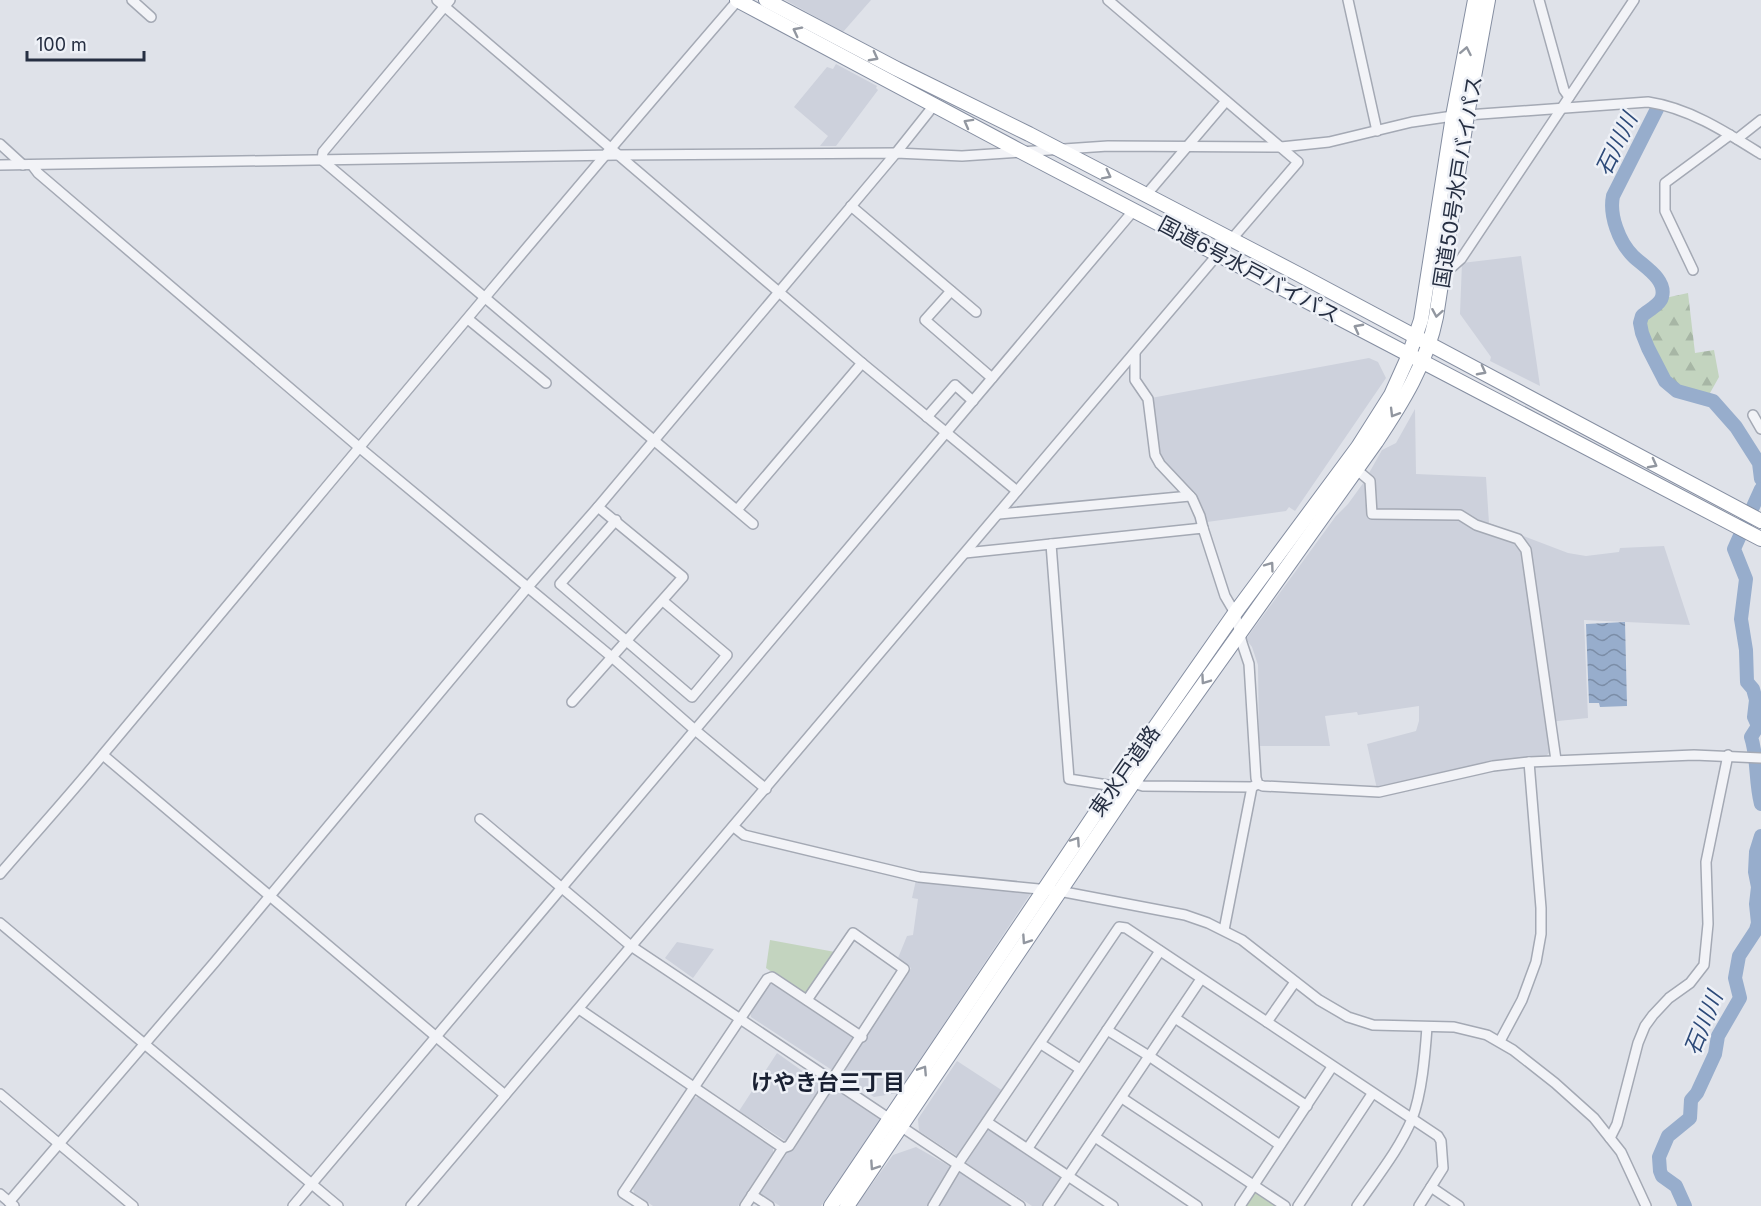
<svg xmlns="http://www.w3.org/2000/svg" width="1761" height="1206" font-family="Inter,'Noto Sans JP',sans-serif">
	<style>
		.built { fill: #cdd1dc }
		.forest { fill: url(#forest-firs) }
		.park { fill: #c3d4bf }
		.water { fill: url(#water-waves) }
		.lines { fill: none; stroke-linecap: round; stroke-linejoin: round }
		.river { stroke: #97adcc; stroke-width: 14 }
		.minor-casing { stroke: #a4a9b4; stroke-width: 12 }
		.highway-casing { stroke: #858ea1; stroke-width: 16 }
		.minor { stroke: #f2f3f7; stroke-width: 9 }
		.highway { stroke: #fff; stroke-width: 14 }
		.oneway { stroke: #9297a0 }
		.labels { text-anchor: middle; stroke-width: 5; stroke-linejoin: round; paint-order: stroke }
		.street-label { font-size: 21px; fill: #262f42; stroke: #eef1f7 }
		.water-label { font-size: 22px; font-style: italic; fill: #2d4a79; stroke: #eef1f7 }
		.neighbourhood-label { font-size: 22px; font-weight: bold; fill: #192032; stroke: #eef1f7 }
	</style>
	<defs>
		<pattern id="forest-firs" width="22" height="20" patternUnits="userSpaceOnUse" patternTransform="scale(1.5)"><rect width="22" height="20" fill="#c3d4bf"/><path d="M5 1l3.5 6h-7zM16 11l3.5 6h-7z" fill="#a7b6a5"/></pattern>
		<pattern id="water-waves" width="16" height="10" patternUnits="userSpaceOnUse" patternTransform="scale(1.5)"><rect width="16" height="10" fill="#97adcc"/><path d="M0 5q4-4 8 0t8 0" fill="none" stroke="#7b8da7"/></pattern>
	</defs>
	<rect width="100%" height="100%" fill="#dfe2e9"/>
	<g class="built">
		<polygon points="785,0 871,0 843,32"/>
		<polygon points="836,64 877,86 876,88 878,90 836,146 820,146 828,136 794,107 827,67 833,69"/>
		<polygon points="1521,256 1540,386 1490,361 1491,357 1460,314 1462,263"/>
		<polygon points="1369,358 1378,362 1386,378 1295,511 1289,507 1286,511 1207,522 1191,490 1160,459 1151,398"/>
		<polygon points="1415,409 1416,474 1486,477 1489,523 1568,553 1586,556 1619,552 1620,548 1664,546 1690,625 1584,620 1588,718 1548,722 1552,750 1544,758 1377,789 1367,744 1416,731 1419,721 1419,706 1358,715 1357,712 1325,716 1330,746 1259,746 1258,665 1252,647 1246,639 1336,516 1348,504 1364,482 1382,450 1396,443"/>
		<polygon points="916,880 1031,891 1031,893 898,1093 874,1097 840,1075 911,968 898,958 907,936 913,935 918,899 912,898"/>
		<polygon points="677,942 714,949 693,978 665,958"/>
		<polygon points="773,983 857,1039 835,1072 751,1017 750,1011 768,985"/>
		<polygon points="777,1053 825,1087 787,1142 739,1111"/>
		<polygon points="957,1061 1003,1091 960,1158 919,1131 918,1119"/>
		<polygon points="833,1088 883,1119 821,1206 780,1206 759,1193"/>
		<polygon points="699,1097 773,1147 773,1153 738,1206 653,1206 634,1193 633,1188 693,1098"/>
		<polygon points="988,1129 1059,1174 1061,1180 1043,1206 1032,1206 966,1163"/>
		<polygon points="916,1147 953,1168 927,1206 856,1206 893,1155"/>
		<polygon points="960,1171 1012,1206 937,1206"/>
	</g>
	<path class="forest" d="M1688 293 1695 353 1714 350 1719 377 1710 393C1698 392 1683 392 1673 385 1659 376 1643 334 1645 318L1660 305 1665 298Z"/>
	<g class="park">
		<polygon points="770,940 835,952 809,991 803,993 766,968"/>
		<polygon points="1258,1192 1279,1206 1243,1206 1251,1194"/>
	</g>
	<polygon class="water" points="1625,622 1627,706 1600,707 1599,703 1589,703 1586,624"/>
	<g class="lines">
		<g class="river">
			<path d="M1657 109 1613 196C1609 215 1619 242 1633 256 1643 266 1667 279 1662 297 1660 305 1647 311 1642 316L1640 323 1642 333 1648 348 1665 381 1677 391 1713 401 1736 427 1759 463 1761 479"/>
			<path d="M1761 489 1734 549 1746 579 1741 619 1746 650 1747 682 1753 689 1756 700 1754 717 1758 726 1751 737C1758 758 1755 781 1761 804"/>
			<polyline points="1685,1206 1676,1186 1662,1176 1660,1171 1659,1157 1668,1136 1690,1118 1691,1100 1697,1093 1715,1054 1718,1036 1740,998 1735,978 1739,956 1756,930 1758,923 1756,904 1758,887 1755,872 1756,852 1761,836"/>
		</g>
		<g class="minor-casing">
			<g id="minor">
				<polyline points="132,0 151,17"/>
				<polyline points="437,0 862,363 1017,491"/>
				<polyline points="450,0 323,152 322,160 753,524"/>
				<polyline points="1108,0 1298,162 1231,240"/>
				<polyline points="1348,0 1377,131"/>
				<polyline points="1539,0 1564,90 1569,97"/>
				<polyline points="1737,139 1761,120"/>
				<polyline points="0,144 23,165"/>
				<path d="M0 165 617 155 896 153 962 156 1108 146 1281 147 1329 142 1412 122 1453 116 1648 102C1689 108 1726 132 1761 154"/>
				<polyline points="32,165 38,173 360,448 613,658 695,730 766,789"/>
				<polyline points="1146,195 1226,101"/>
				<polyline points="851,206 976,312"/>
				<polyline points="1693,270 1665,211 1665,183 1730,135"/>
				<polyline points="1444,274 1461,259 1634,0"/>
				<polyline points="951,291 925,320 992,378"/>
				<polyline points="468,319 546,383"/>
				<polyline points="1135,353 1135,380 1148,399 1155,455 1160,464 1192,498 1200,516 1203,528"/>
				<polyline points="1753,415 1761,429"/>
				<polyline points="927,417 955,385 973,401"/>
				<polyline points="1357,470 1370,481 1372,514 1460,515 1476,525 1518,539 1526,550 1556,760"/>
				<polyline points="737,510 862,363"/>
				<polyline points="999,514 1190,496"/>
				<polyline points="616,520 560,584 692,697 727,655 663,601"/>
				<polyline points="1051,544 1203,528 1225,596 1235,613 1242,643 1249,664 1256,778 1258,784 1263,786 1379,792 1493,766 1529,762 1694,755 1761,758"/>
				<polyline points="965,553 1051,544 1069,779 1114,786"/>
				<polyline points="572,702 683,577 598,507"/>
				<polyline points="103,755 505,1095"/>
				<polyline points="1133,783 1143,786 1252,787 1256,785"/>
				<polyline points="480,819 631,946 1020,1206"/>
				<polyline points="734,827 744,835 919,877 1059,891 1185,915 1208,923 1242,940 1319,1000 1348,1017 1373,1025 1454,1027 1487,1035 1513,1050 1555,1083 1594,1118 1621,1152 1646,1206"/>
				<path d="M0 874C35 833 71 794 105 752 315 501 524 248 738 0"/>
				<polyline points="0,923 338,1206"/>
				<polyline points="1224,930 1252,787"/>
				<polyline points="579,1009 783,1148 745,1206"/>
				<polyline points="1175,1018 1307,1106"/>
				<polyline points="1267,1022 1295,982"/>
				<polyline points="1107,1030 1149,1056 1280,1145"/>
				<polyline points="1500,1041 1522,1000 1536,962 1541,934 1541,908 1529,762"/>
				<polyline points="1041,1044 1080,1069"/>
				<polyline points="0,1094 133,1206"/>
				<polyline points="1122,1098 1285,1206"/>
				<polyline points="987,1122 1113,1206"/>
				<polyline points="1095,1137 1197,1206"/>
				<polyline points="1610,1138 1617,1124 1638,1043 1645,1026 1653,1015 1669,998 1690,983 1704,965 1708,924 1706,862 1728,755"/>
				<polyline points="783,1148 789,1146 904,969 853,933 807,1000"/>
				<polyline points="1028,1148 1160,951"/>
				<polyline points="1431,1187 1459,1206"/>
				<polyline points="0,1194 14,1206"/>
				<polyline points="752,1195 769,1206"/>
				<polyline points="9,1202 214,963 527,588 598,507 896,153 935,104"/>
				<polyline points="293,1206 1134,210"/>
				<polyline points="411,1206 1218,254"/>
				<polyline points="643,1206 623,1193 767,979 772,977 862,1037"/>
				<polyline points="933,1206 958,1164 1119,927 1126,928 1438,1136 1441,1141 1443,1168 1419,1206"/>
				<polyline points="1048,1206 1201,979"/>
				<polyline points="1240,1206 1332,1067"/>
				<polyline points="1298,1206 1372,1094"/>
				<path d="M1357 1206C1376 1178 1399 1150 1412 1119 1422 1093 1425 1055 1427 1027"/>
			</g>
		</g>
		<g class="highway-casing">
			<g id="highway">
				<polyline points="737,0 1020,151 1761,539"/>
				<polyline points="766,0 897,69 1029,134 1298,274 1761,521"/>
				<polyline points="831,1206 1114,786 1235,613 1358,447 1391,395 1409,355 1421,320 1453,116 1475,0"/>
				<path d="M847 1206 1133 783 1376 442C1402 403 1427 363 1436 317L1467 115 1488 0"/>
			</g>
		</g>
		<use href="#minor" class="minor"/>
		<use href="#highway" class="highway"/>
	</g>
	<defs><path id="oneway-chevron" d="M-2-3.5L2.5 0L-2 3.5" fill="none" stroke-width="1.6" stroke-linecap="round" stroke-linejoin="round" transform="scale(1.5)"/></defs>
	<g class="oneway">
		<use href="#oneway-chevron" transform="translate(797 31) rotate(-153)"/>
		<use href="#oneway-chevron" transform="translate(1466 51) rotate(-79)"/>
		<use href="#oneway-chevron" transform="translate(874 57) rotate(28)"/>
		<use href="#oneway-chevron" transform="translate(968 123) rotate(-151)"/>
		<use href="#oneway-chevron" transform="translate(1107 175) rotate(27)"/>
		<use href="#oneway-chevron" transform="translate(1437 313) rotate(100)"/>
		<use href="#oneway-chevron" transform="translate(1358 328) rotate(-152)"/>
		<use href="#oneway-chevron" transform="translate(1482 371) rotate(28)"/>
		<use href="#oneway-chevron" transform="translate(1394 413) rotate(121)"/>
		<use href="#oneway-chevron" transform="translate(1653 464) rotate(28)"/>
		<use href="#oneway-chevron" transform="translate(1270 566) rotate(-54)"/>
		<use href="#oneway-chevron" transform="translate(1205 680) rotate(125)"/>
		<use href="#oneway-chevron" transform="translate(1076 841) rotate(-56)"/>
		<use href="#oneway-chevron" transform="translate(1026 940) rotate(124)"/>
		<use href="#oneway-chevron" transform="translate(923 1070) rotate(-57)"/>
		<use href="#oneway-chevron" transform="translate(874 1166) rotate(124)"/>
	</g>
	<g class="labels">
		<g class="street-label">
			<text transform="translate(1458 182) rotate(-81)" y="7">国道50号水戸バイパス</text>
			<text transform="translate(1249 270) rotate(28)" y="7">国道6号水戸バイパス</text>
			<text transform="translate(1125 771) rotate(-55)" y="7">東水戸道路</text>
		</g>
		<g class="water-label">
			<text transform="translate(1616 144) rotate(-64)" y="8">石川川</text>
			<text transform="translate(1703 1023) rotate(-68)" y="8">石川川</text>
		</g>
		<g class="neighbourhood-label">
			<text x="828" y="1090">けやき台三丁目</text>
		</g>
	</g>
	<path d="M27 51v9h117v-9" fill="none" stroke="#262f42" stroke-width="3"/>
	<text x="36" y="51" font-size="18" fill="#262f42" stroke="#eef1f7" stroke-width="4.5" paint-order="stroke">100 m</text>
</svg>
